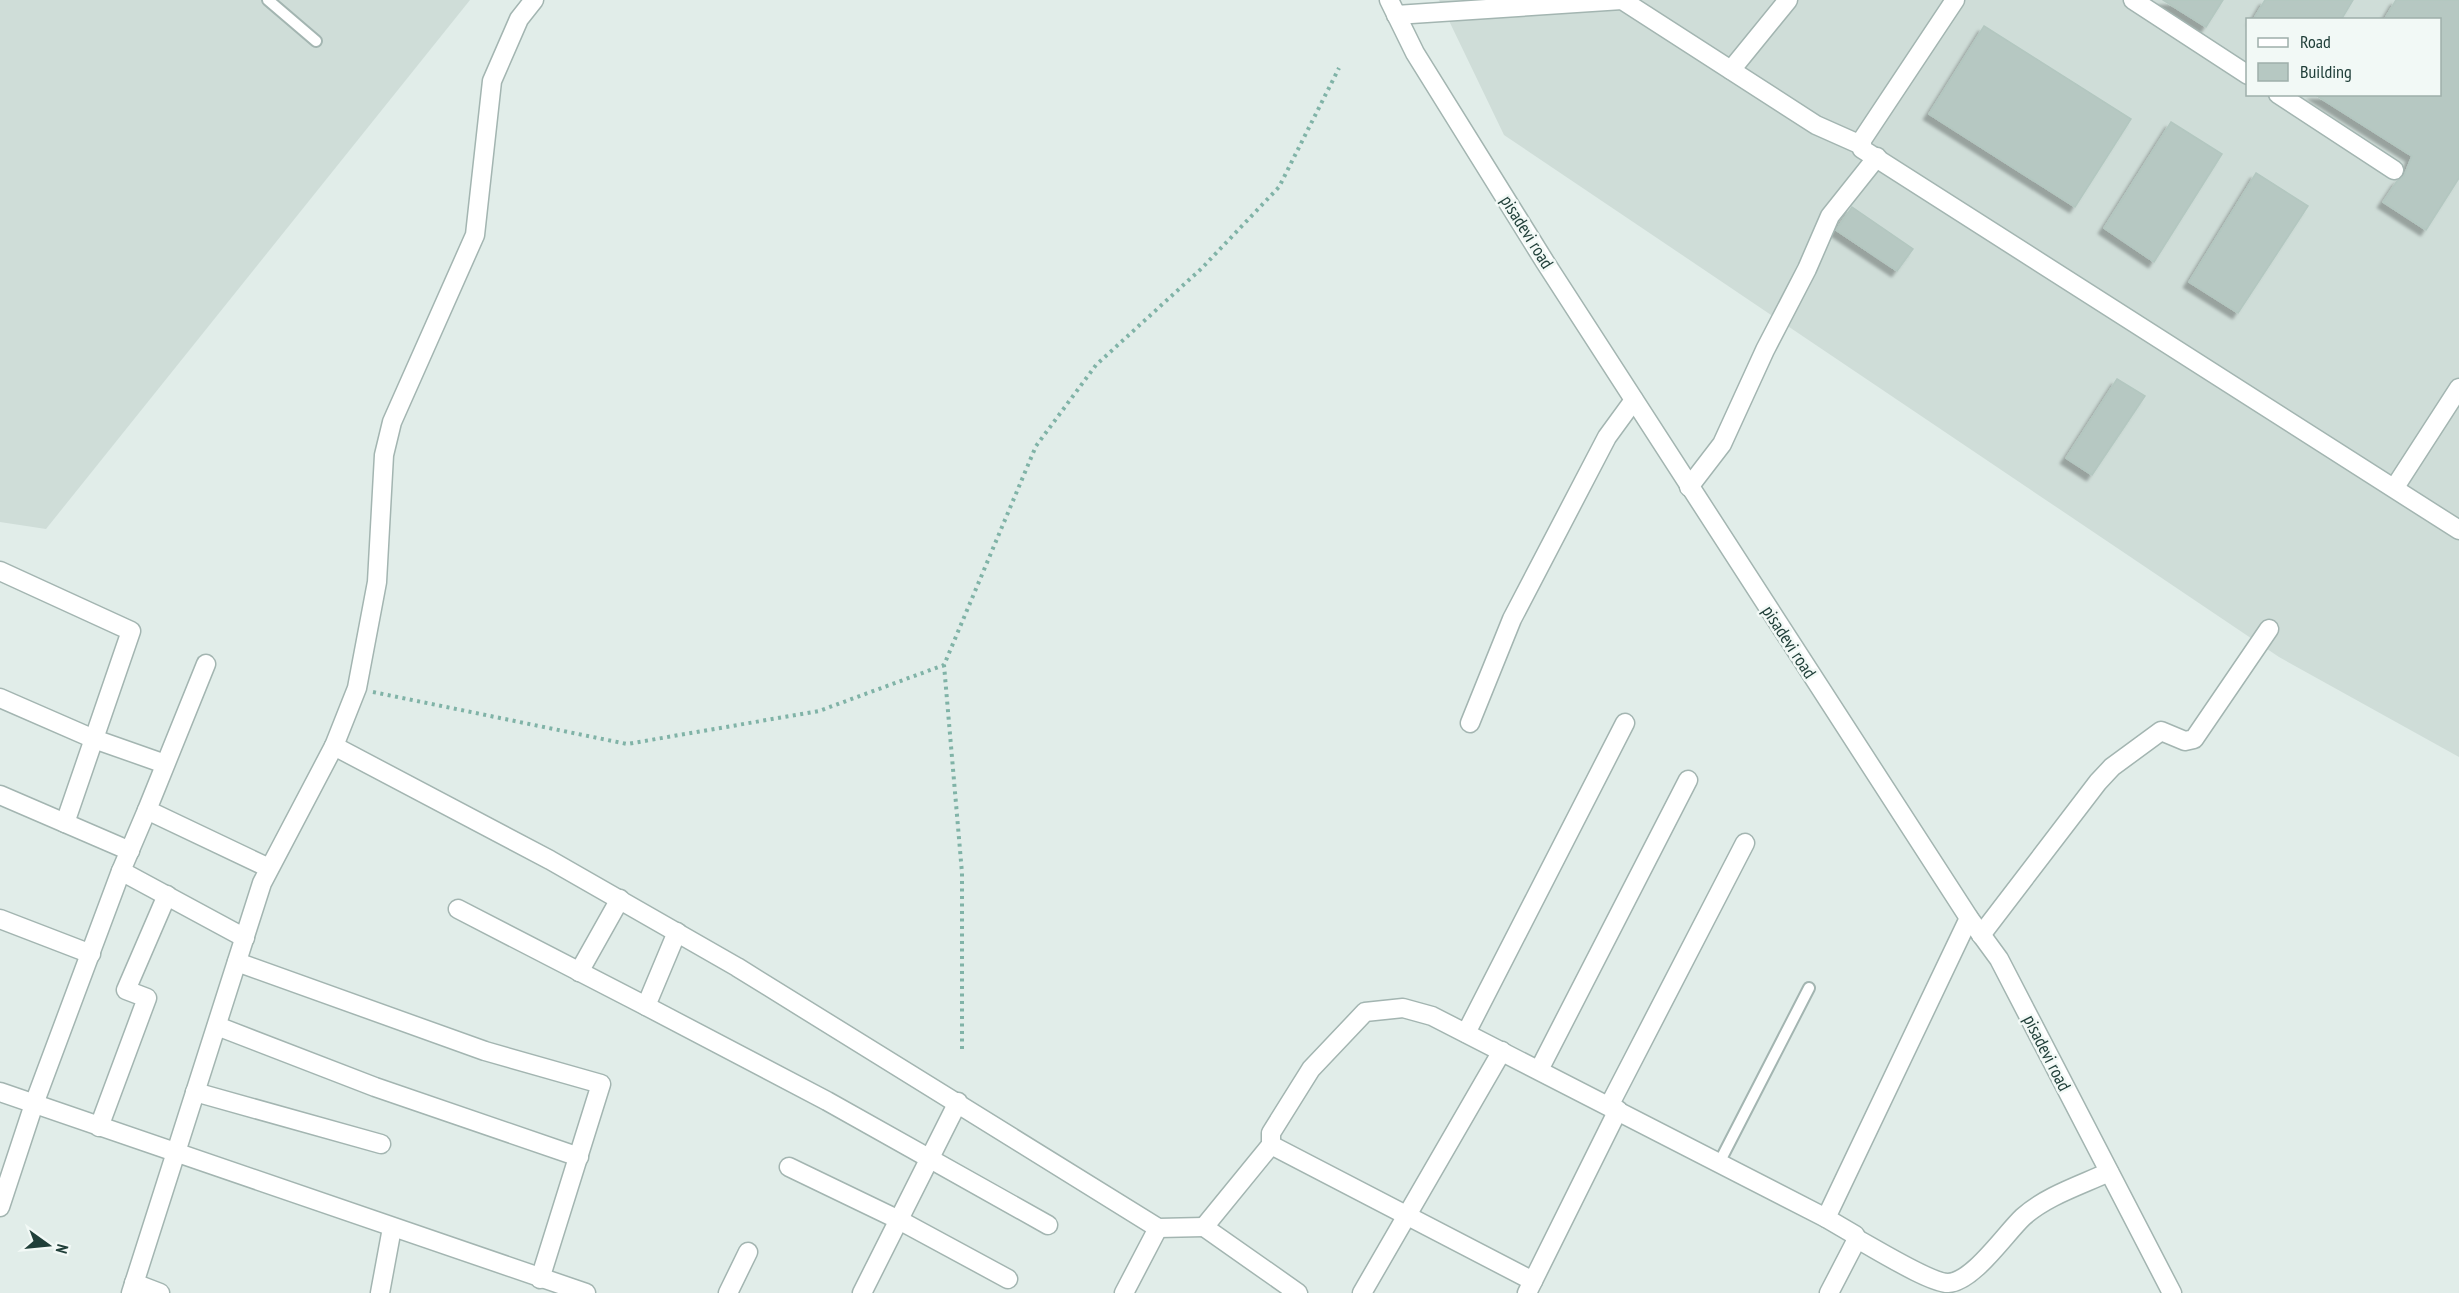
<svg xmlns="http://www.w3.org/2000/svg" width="2459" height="1293" font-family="'PT Sans Narrow',sans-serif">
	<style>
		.built { fill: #cfddd8; fill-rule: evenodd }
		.building { fill: #b6c8c2; stroke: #b3c7c0; stroke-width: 1.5; filter: url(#shadow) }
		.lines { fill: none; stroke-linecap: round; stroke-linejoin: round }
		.service-casing { stroke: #a3b5b1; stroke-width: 14 }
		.minor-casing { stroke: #a3b5b1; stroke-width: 21 }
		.tertiary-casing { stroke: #a3b5b1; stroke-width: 21 }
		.path { stroke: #80b3a7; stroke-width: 4; stroke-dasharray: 3 4.5; stroke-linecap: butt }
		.service { stroke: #fff; stroke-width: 10 }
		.minor { stroke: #fff; stroke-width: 18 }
		.tertiary { stroke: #fff; stroke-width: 18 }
		.labels { text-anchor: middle; stroke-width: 5; stroke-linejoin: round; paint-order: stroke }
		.street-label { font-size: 18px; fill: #203f39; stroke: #f2f9f6 }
	</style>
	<defs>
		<filter id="shadow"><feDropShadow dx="-5.5" dy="5.5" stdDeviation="1.5" flood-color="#0004"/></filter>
	</defs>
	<rect width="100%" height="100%" fill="#e1ede9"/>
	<g class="built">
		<polygon points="0,0 470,0 46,529 0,522"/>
		<path d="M1439 0H2459V757L2279 657 1504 135ZM2248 20H2440V94H2248Z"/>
	</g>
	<g class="building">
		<polygon points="2163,0 2223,0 2206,27"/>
		<polygon points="2265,0 2353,0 2341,20 2253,20"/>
		<polygon points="2396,0 2459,0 2459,178 2426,230 2383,202 2397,181 2404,176 2412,156 2314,94 2439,94 2439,20 2384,20"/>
		<polygon points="1984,26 2131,119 2075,207 1929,114"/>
		<polygon points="2171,122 2222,154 2154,262 2104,228"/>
		<polygon points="2256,173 2308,206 2238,313 2189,282"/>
		<polygon points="1852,207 1913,249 1897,271 1836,230"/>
		<polygon points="2117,379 2145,396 2092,475 2066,458"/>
	</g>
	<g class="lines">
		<g class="service-casing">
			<g id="service">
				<polyline points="268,0 316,41"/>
				<polyline points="1719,1163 1809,988"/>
			</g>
		</g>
		<g class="minor-casing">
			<g id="minor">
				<polyline points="1955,0 1862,140 1862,149 2459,530"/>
				<polyline points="2133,0 2248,75"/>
				<polyline points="1396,15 1622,0 1816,125 1861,145"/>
				<polyline points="1731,70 1788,0"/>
				<polyline points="2278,94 2394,170"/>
				<polyline points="1689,487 1722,444 1765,350 1807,269 1830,216 1877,157"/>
				<polyline points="2395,487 2459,388"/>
				<polyline points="0,571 131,631 65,823"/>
				<polyline points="206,664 147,810 269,868"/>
				<polyline points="0,698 94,739 165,764"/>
				<polyline points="1470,723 1512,619 1607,437 1634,400"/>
				<polyline points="334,746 550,860 737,967 1158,1228 1204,1227"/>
				<polyline points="0,795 130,851"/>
				<polyline points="147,810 121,871 245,938"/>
				<polyline points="458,909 646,1006"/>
				<polyline points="0,919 91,954"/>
				<polyline points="677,932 646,1006 827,1101 1048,1225"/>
				<polyline points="1981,935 2098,782 2112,767 2161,731 2185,741 2194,739 2269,629"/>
				<polyline points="237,962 485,1051 601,1084 540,1279"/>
				<polyline points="579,972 620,899"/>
				<polyline points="217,1026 375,1087 579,1157"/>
				<polyline points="1466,1033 1625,723"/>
				<polyline points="1539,1070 1688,780"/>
				<polyline points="0,1092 586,1293"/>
				<polyline points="195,1092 381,1144"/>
				<polyline points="1609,1106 1745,843"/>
				<polyline points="99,1127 147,998 126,990 167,895"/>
				<polyline points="1271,1145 1533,1281"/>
				<polyline points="789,1167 899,1220 1008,1279"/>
				<polyline points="0,1207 34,1104 121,871"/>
				<path d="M1857 1239C1876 1249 1930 1283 1948 1283 1973 1282 2005 1234 2023 1217 2046 1196 2081 1185 2109 1172"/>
				<polyline points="134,1283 160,1293"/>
				<polyline points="131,1293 262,883 334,746 357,688 377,582 384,455 392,422 475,235 492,81 519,19 534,0"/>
				<polyline points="380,1293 392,1228"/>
				<polyline points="728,1293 748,1252"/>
				<polyline points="862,1293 958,1102"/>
				<polyline points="1124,1293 1158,1228"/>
				<polyline points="1298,1293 1204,1227 1271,1145 1271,1133 1311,1069 1365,1012 1403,1008 1432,1016 1826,1218"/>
				<polyline points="1362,1293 1502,1051"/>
				<polyline points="1527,1293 1618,1110"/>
				<polyline points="1829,1293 1857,1239 1855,1235 1826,1218 1969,918"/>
			</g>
		</g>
		<g class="tertiary-casing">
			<polyline id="tertiary" points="1389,0 1415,53 1545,262 1969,918 1999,959 2172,1293"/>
		</g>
		<g class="path">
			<polyline points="373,692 627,744 819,711 944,665"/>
			<polyline points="962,1049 962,873 944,665 1036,446 1096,365 1202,268 1279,187 1339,68"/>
		</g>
		<use href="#service" class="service"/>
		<use href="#minor" class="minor"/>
		<use href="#tertiary" class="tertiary"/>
	</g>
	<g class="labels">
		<g class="street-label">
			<text transform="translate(1527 232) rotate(58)" y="6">pisadevi road</text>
			<text transform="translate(1789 642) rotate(57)" y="6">pisadevi road</text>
			<text transform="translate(2047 1053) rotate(63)" y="6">pisadevi road</text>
		</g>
	</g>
	<rect x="2246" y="18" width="195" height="78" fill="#f2f9f6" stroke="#9eafaa" stroke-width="1.5"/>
	<rect x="2258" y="38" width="30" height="9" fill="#ffffff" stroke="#9eafaa" stroke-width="1.5"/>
	<text x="2300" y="48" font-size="18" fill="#203f39">Road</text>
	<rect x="2258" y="63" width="30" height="18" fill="#b6c8c2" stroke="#9eafaa" stroke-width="1.5"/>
	<text x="2300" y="78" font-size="18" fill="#203f39">Building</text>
	<g transform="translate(48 1245) rotate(105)" stroke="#f2f9f6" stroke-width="4.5" paint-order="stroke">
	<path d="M0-4.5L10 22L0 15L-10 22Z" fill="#203f39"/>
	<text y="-9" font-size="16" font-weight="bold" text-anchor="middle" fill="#203f39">N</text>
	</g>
</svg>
